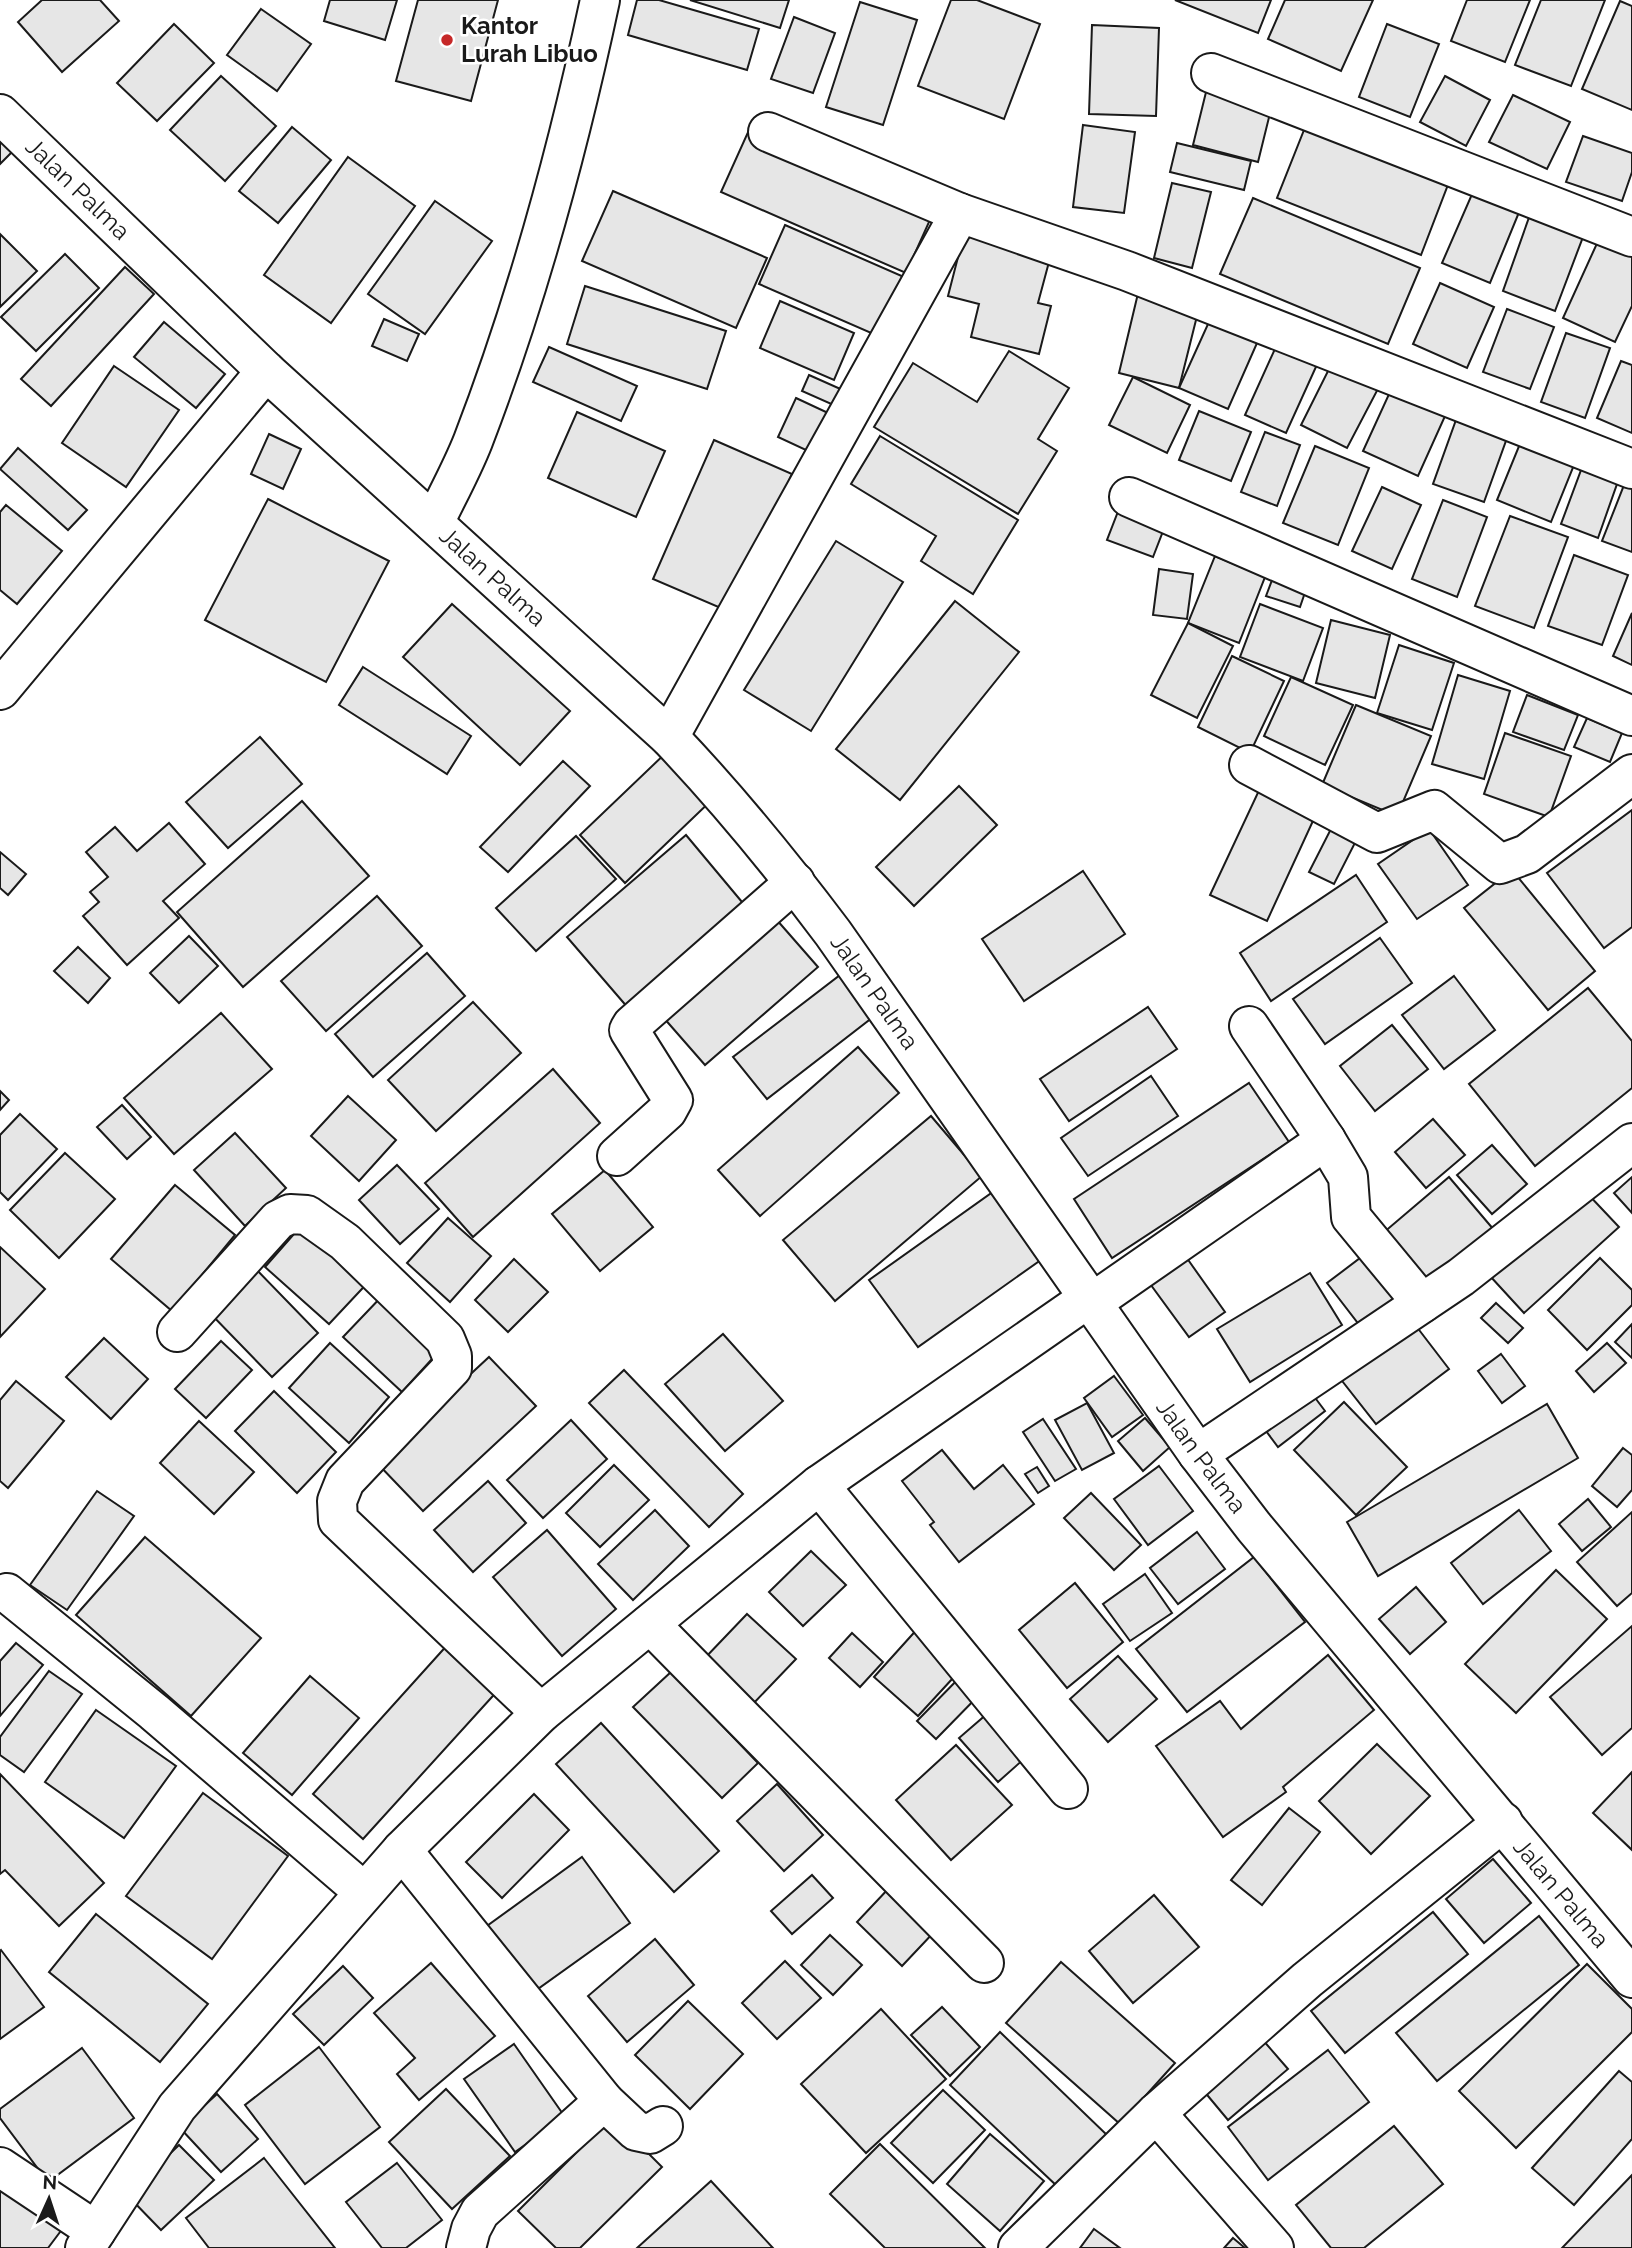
<svg xmlns="http://www.w3.org/2000/svg" width="1632" height="2248" font-family="Raleway,sans-serif">
	<style>
		.building { fill: #e6e6e6; stroke: #1a1a1a; stroke-width: 2 }
		.lines { fill: none; stroke-linecap: round; stroke-linejoin: round }
		.minor-casing { stroke: #1a1a1a; stroke-width: 42 }
		.minor { stroke: #fff; stroke-width: 38 }
		.poi-dot { fill: #c62828; stroke: #fff; stroke-width: 2.5 }
		.labels { text-anchor: middle; stroke-width: 5; stroke-linejoin: round; paint-order: stroke }
		.poi-label { font-size: 24px; font-weight: bold; fill: #1a1a1a; stroke: #fff; text-anchor: start }
		.street-label { font-size: 24px; fill: #1a1a1a; stroke: #fff }
	</style>
	<rect width="100%" height="100%" fill="#fff"/>
	<g class="building">
		<polygon points="42,0 100,0 119,21 62,72 18,22"/>
		<polygon points="330,0 397,0 385,40 324,21"/>
		<polygon points="418,0 498,0 471,101 396,81"/>
		<polygon points="637,0 659,0 759,29 747,70 628,35"/>
		<polygon points="690,0 789,0 780,28"/>
		<polygon points="951,0 977,0 1040,24 1004,119 918,86"/>
		<polygon points="1175,0 1271,0 1258,33"/>
		<polygon points="1285,0 1373,0 1341,71 1268,39"/>
		<polygon points="1467,0 1530,0 1505,62 1451,41"/>
		<polygon points="1541,0 1605,0 1571,86 1515,65"/>
		<polygon points="1620,1 1632,6 1632,110 1582,89"/>
		<polygon points="860,2 917,20 883,125 826,107"/>
		<polygon points="261,9 311,44 277,91 227,55"/>
		<polygon points="794,17 835,33 813,93 771,79"/>
		<polygon points="174,24 214,63 157,121 117,83"/>
		<polygon points="1387,24 1439,44 1410,117 1359,97"/>
		<polygon points="1092,25 1159,28 1156,116 1089,114"/>
		<polygon points="221,76 276,126 225,181 170,130"/>
		<polygon points="1445,76 1490,100 1466,146 1420,122"/>
		<polygon points="1208,84 1273,101 1258,162 1193,145"/>
		<polygon points="1513,95 1570,122 1547,169 1489,142"/>
		<polygon points="1083,125 1135,132 1124,213 1073,207"/>
		<polygon points="1306,125 1449,182 1421,255 1277,198"/>
		<polygon points="292,127 331,160 278,223 239,191"/>
		<polygon points="749,130 934,211 906,273 721,192"/>
		<polygon points="0,133 15,149 0,164"/>
		<polygon points="1583,136 1632,153 1632,172 1622,201 1566,182"/>
		<polygon points="1177,143 1251,161 1244,190 1170,172"/>
		<polygon points="348,157 415,206 331,323 264,275"/>
		<polygon points="1172,183 1211,192 1192,268 1154,258"/>
		<polygon points="1476,185 1522,205 1490,283 1442,263"/>
		<polygon points="613,191 767,258 736,328 582,261"/>
		<polygon points="1253,198 1420,268 1388,344 1220,274"/>
		<polygon points="435,201 492,241 425,334 368,294"/>
		<polygon points="1532,209 1586,229 1555,311 1503,291"/>
		<polygon points="785,225 904,277 878,336 759,284"/>
		<polygon points="966,226 1053,247 1038,303 1051,306 1039,354 971,337 979,304 948,296"/>
		<polygon points="0,234 37,271 0,307"/>
		<polygon points="1599,239 1632,254 1632,306 1615,342 1563,318"/>
		<polygon points="65,254 99,288 36,351 1,317"/>
		<polygon points="125,267 154,294 51,406 21,379"/>
		<polygon points="1440,283 1494,307 1467,368 1413,344"/>
		<polygon points="1140,285 1201,300 1179,388 1119,373"/>
		<polygon points="585,286 726,331 707,389 567,344"/>
		<polygon points="780,301 854,333 834,380 760,348"/>
		<polygon points="1507,309 1554,327 1530,389 1483,372"/>
		<polygon points="1213,313 1261,334 1228,409 1179,388"/>
		<polygon points="384,319 419,334 407,361 372,346"/>
		<polygon points="164,322 225,374 196,408 134,357"/>
		<polygon points="1566,333 1610,348 1585,418 1541,402"/>
		<polygon points="1279,340 1320,358 1286,433 1245,415"/>
		<polygon points="549,347 637,386 621,421 533,382"/>
		<polygon points="1009,351 1069,388 1038,439 1057,451 1018,514 874,427 913,363 977,402"/>
		<polygon points="1333,361 1380,385 1347,448 1301,425"/>
		<polygon points="1621,361 1632,365 1632,433 1597,418"/>
		<polygon points="114,366 179,410 126,487 62,443"/>
		<polygon points="809,375 854,395 847,411 802,391"/>
		<polygon points="1133,377 1190,405 1167,453 1109,425"/>
		<polygon points="1395,381 1450,405 1418,476 1363,451"/>
		<polygon points="796,398 841,419 823,458 778,437"/>
		<polygon points="1461,406 1512,424 1484,502 1433,484"/>
		<polygon points="1199,411 1251,432 1231,481 1179,460"/>
		<polygon points="577,412 665,451 636,517 548,478"/>
		<polygon points="1526,429 1580,450 1551,522 1497,500"/>
		<polygon points="1265,432 1300,445 1277,506 1241,492"/>
		<polygon points="269,434 301,449 283,489 251,474"/>
		<polygon points="880,436 1018,520 973,594 921,561 936,536 851,484"/>
		<polygon points="714,440 792,474 730,612 653,579"/>
		<polygon points="1315,446 1369,468 1338,545 1283,523"/>
		<polygon points="18,448 87,510 68,530 0,469"/>
		<polygon points="1587,454 1623,467 1598,538 1561,524"/>
		<polygon points="1628,475 1632,477 1632,552 1602,541"/>
		<polygon points="1382,487 1421,505 1392,569 1352,551"/>
		<polygon points="268,499 389,561 326,682 205,620"/>
		<polygon points="1443,500 1487,517 1457,597 1412,579"/>
		<polygon points="6,505 62,551 17,604 0,590 0,512"/>
		<polygon points="1119,509 1165,526 1153,557 1107,540"/>
		<polygon points="1510,516 1568,537 1534,628 1475,606"/>
		<polygon points="836,541 903,582 811,731 744,690"/>
		<polygon points="1574,555 1628,575 1602,645 1548,626"/>
		<polygon points="1215,556 1265,577 1239,643 1188,623"/>
		<polygon points="1277,567 1310,578 1300,607 1266,596"/>
		<polygon points="1159,569 1193,574 1187,619 1153,615"/>
		<polygon points="955,601 1019,652 900,800 836,749"/>
		<polygon points="452,604 570,711 520,765 403,657"/>
		<polygon points="1260,604 1323,628 1303,681 1240,657"/>
		<polygon points="1632,613 1632,665 1613,656"/>
		<polygon points="1331,620 1390,635 1375,698 1316,683"/>
		<polygon points="1188,623 1233,646 1197,718 1151,695"/>
		<polygon points="1399,645 1454,663 1432,730 1377,713"/>
		<polygon points="1232,656 1284,681 1250,753 1198,727"/>
		<polygon points="363,667 471,736 447,774 339,705"/>
		<polygon points="1458,675 1510,691 1484,779 1432,764"/>
		<polygon points="1291,677 1353,705 1325,765 1264,736"/>
		<polygon points="1527,695 1578,715 1564,750 1513,732"/>
		<polygon points="1356,705 1431,736 1397,816 1322,785"/>
		<polygon points="1587,718 1622,733 1610,762 1574,747"/>
		<polygon points="1505,733 1571,756 1549,817 1484,794"/>
		<polygon points="260,737 302,784 228,848 186,802"/>
		<polygon points="671,748 717,795 625,883 580,835"/>
		<polygon points="563,761 590,786 508,872 480,847"/>
		<polygon points="1262,784 1318,810 1267,921 1210,895"/>
		<polygon points="959,786 997,825 914,906 876,867"/>
		<polygon points="302,801 369,876 243,987 177,912"/>
		<polygon points="1632,810 1632,927 1604,948 1547,873"/>
		<polygon points="1335,821 1360,833 1334,884 1309,872"/>
		<polygon points="169,823 205,864 163,901 179,918 127,965 83,916 99,902 90,892 108,877 86,852 115,827 137,851"/>
		<polygon points="1429,829 1468,885 1417,919 1378,864"/>
		<polygon points="686,835 747,908 629,1009 567,937"/>
		<polygon points="576,836 616,879 536,951 496,908"/>
		<polygon points="0,852 26,874 8,895 0,888"/>
		<polygon points="1512,870 1595,971 1548,1010 1464,908"/>
		<polygon points="1083,871 1125,934 1024,1001 982,939"/>
		<polygon points="1356,875 1387,922 1271,1001 1240,953"/>
		<polygon points="377,896 422,946 326,1031 281,981"/>
		<polygon points="776,919 818,967 705,1065 663,1017"/>
		<polygon points="189,936 218,966 179,1003 150,973"/>
		<polygon points="1380,938 1412,983 1325,1044 1293,999"/>
		<polygon points="78,947 110,978 88,1003 54,971"/>
		<polygon points="427,953 465,996 373,1077 335,1034"/>
		<polygon points="844,972 877,1014 767,1099 733,1057"/>
		<polygon points="1454,976 1495,1030 1444,1069 1402,1015"/>
		<polygon points="1588,988 1632,1041 1632,1088 1535,1166 1469,1084"/>
		<polygon points="473,1002 521,1053 436,1131 388,1080"/>
		<polygon points="1148,1007 1177,1049 1069,1121 1040,1079"/>
		<polygon points="221,1013 272,1069 174,1154 124,1098"/>
		<polygon points="1392,1025 1428,1069 1375,1111 1340,1066"/>
		<polygon points="858,1047 899,1093 760,1216 718,1170"/>
		<polygon points="553,1069 600,1123 473,1237 425,1183"/>
		<polygon points="1151,1076 1178,1116 1088,1176 1061,1138"/>
		<polygon points="1249,1083 1289,1142 1112,1258 1074,1199"/>
		<polygon points="0,1091 9,1100 0,1110"/>
		<polygon points="348,1096 396,1140 359,1181 311,1136"/>
		<polygon points="122,1105 151,1137 127,1159 97,1127"/>
		<polygon points="20,1114 57,1149 8,1200 0,1192 0,1135"/>
		<polygon points="931,1116 982,1176 835,1301 783,1240"/>
		<polygon points="1433,1119 1465,1155 1426,1188 1395,1152"/>
		<polygon points="235,1133 286,1188 245,1226 194,1170"/>
		<polygon points="1492,1145 1527,1184 1492,1214 1457,1175"/>
		<polygon points="65,1153 115,1199 59,1258 10,1210"/>
		<polygon points="397,1165 439,1209 400,1244 359,1200"/>
		<polygon points="605,1170 653,1227 600,1271 552,1214"/>
		<polygon points="1449,1177 1494,1230 1428,1286 1383,1233"/>
		<polygon points="1632,1177 1632,1213 1614,1193"/>
		<polygon points="175,1185 235,1235 172,1311 111,1259"/>
		<polygon points="997,1189 1045,1257 918,1347 869,1280"/>
		<polygon points="1585,1191 1619,1227 1524,1313 1490,1276"/>
		<polygon points="308,1218 374,1276 329,1324 265,1267"/>
		<polygon points="448,1218 491,1256 450,1302 407,1263"/>
		<polygon points="0,1247 45,1289 0,1337"/>
		<polygon points="1368,1252 1404,1299 1364,1331 1327,1283"/>
		<polygon points="1184,1254 1225,1312 1189,1337 1148,1281"/>
		<polygon points="1600,1258 1632,1290 1632,1305 1587,1350 1548,1310"/>
		<polygon points="514,1259 548,1292 508,1332 475,1300"/>
		<polygon points="252,1265 318,1333 272,1377 206,1309"/>
		<polygon points="1310,1273 1342,1325 1250,1382 1217,1329"/>
		<polygon points="385,1293 442,1348 402,1392 343,1337"/>
		<polygon points="1496,1303 1523,1328 1508,1343 1481,1318"/>
		<polygon points="1413,1322 1449,1369 1376,1424 1339,1377"/>
		<polygon points="1632,1324 1632,1358 1615,1342"/>
		<polygon points="723,1334 783,1401 725,1451 665,1384"/>
		<polygon points="104,1338 148,1379 111,1419 66,1377"/>
		<polygon points="221,1341 252,1370 206,1418 175,1389"/>
		<polygon points="330,1343 389,1397 349,1443 289,1388"/>
		<polygon points="1607,1343 1626,1363 1594,1392 1576,1371"/>
		<polygon points="1501,1354 1525,1386 1502,1403 1478,1371"/>
		<polygon points="489,1357 536,1406 423,1511 376,1462"/>
		<polygon points="624,1370 743,1494 709,1527 589,1403"/>
		<polygon points="1114,1376 1143,1415 1112,1437 1084,1398"/>
		<polygon points="16,1381 64,1421 8,1488 0,1481 0,1400"/>
		<polygon points="274,1391 336,1452 297,1493 235,1431"/>
		<polygon points="1313,1395 1325,1411 1278,1447 1266,1431"/>
		<polygon points="1344,1402 1407,1467 1356,1515 1294,1450"/>
		<polygon points="1087,1403 1114,1453 1082,1470 1055,1420"/>
		<polygon points="1547,1404 1578,1458 1378,1576 1347,1522"/>
		<polygon points="1145,1418 1170,1447 1143,1471 1118,1441"/>
		<polygon points="1043,1419 1076,1469 1055,1481 1023,1432"/>
		<polygon points="571,1420 607,1459 543,1518 507,1480"/>
		<polygon points="199,1421 254,1472 214,1514 160,1463"/>
		<polygon points="1623,1448 1632,1455 1632,1490 1617,1507 1592,1486"/>
		<polygon points="942,1450 974,1489 1003,1465 1034,1504 959,1562 930,1525 934,1522 902,1481"/>
		<polygon points="614,1465 649,1500 600,1547 566,1513"/>
		<polygon points="1159,1466 1193,1511 1148,1545 1114,1499"/>
		<polygon points="1037,1467 1049,1486 1038,1493 1025,1474"/>
		<polygon points="488,1481 526,1523 473,1572 434,1530"/>
		<polygon points="97,1491 134,1516 67,1610 30,1585"/>
		<polygon points="1091,1493 1141,1545 1114,1570 1064,1518"/>
		<polygon points="1588,1499 1611,1527 1582,1551 1559,1524"/>
		<polygon points="655,1510 689,1546 633,1600 598,1564"/>
		<polygon points="1519,1510 1551,1551 1483,1604 1451,1563"/>
		<polygon points="1632,1512 1632,1593 1617,1606 1577,1562"/>
		<polygon points="547,1530 616,1609 562,1656 493,1577"/>
		<polygon points="1197,1532 1225,1569 1178,1604 1150,1568"/>
		<polygon points="145,1537 261,1638 191,1716 76,1615"/>
		<polygon points="811,1551 846,1585 803,1626 769,1592"/>
		<polygon points="1254,1557 1305,1622 1187,1712 1136,1649"/>
		<polygon points="1556,1570 1607,1619 1516,1713 1465,1664"/>
		<polygon points="1145,1574 1172,1613 1130,1641 1103,1604"/>
		<polygon points="1075,1583 1123,1642 1067,1688 1019,1630"/>
		<polygon points="1416,1587 1446,1622 1410,1654 1379,1619"/>
		<polygon points="747,1614 796,1659 751,1706 703,1660"/>
		<polygon points="920,1626 965,1665 918,1716 874,1677"/>
		<polygon points="1632,1626 1632,1728 1602,1755 1550,1697"/>
		<polygon points="852,1633 883,1662 860,1687 829,1658"/>
		<polygon points="450,1642 501,1687 363,1839 313,1794"/>
		<polygon points="16,1643 43,1665 0,1716 0,1661"/>
		<polygon points="1328,1655 1374,1710 1283,1787 1286,1792 1223,1837 1156,1746 1220,1701 1241,1729"/>
		<polygon points="1118,1656 1157,1699 1108,1742 1070,1699"/>
		<polygon points="49,1671 82,1694 24,1772 0,1755 0,1737"/>
		<polygon points="966,1671 985,1689 936,1739 917,1721"/>
		<polygon points="671,1672 758,1763 722,1798 633,1707"/>
		<polygon points="310,1676 359,1718 292,1795 243,1753"/>
		<polygon points="995,1707 1034,1750 998,1782 959,1738"/>
		<polygon points="96,1710 176,1766 124,1838 45,1782"/>
		<polygon points="601,1723 719,1851 674,1892 556,1764"/>
		<polygon points="1377,1744 1430,1796 1371,1854 1319,1801"/>
		<polygon points="956,1745 1012,1805 951,1860 896,1800"/>
		<polygon points="1632,1772 1632,1850 1593,1813"/>
		<polygon points="0,1774 104,1883 59,1926 5,1870 0,1874"/>
		<polygon points="777,1784 823,1835 784,1871 737,1821"/>
		<polygon points="203,1793 288,1856 212,1959 126,1896"/>
		<polygon points="534,1794 569,1830 502,1898 466,1862"/>
		<polygon points="1289,1808 1320,1832 1262,1905 1231,1880"/>
		<polygon points="582,1857 630,1923 528,1996 480,1931"/>
		<polygon points="1493,1859 1531,1903 1484,1943 1446,1899"/>
		<polygon points="812,1875 833,1898 792,1934 771,1911"/>
		<polygon points="890,1887 936,1930 902,1966 857,1922"/>
		<polygon points="1154,1895 1199,1947 1133,2003 1089,1951"/>
		<polygon points="1433,1912 1468,1954 1345,2053 1311,2011"/>
		<polygon points="96,1914 208,2004 160,2062 49,1972"/>
		<polygon points="1539,1916 1579,1965 1437,2081 1396,2033"/>
		<polygon points="830,1935 862,1965 833,1995 801,1965"/>
		<polygon points="655,1939 694,1985 627,2042 588,1996"/>
		<polygon points="1,1950 44,2007 0,2039 0,1951"/>
		<polygon points="785,1961 821,1998 777,2039 742,2003"/>
		<polygon points="1061,1962 1175,2063 1120,2124 1006,2023"/>
		<polygon points="431,1963 495,2036 419,2100 397,2074 415,2058 374,2013"/>
		<polygon points="1587,1964 1632,2009 1632,2032 1516,2148 1459,2091"/>
		<polygon points="343,1966 373,1998 324,2045 293,2014"/>
		<polygon points="688,2001 743,2054 690,2109 635,2055"/>
		<polygon points="942,2007 980,2047 950,2076 911,2035"/>
		<polygon points="881,2009 946,2079 866,2153 801,2084"/>
		<polygon points="1000,2032 1108,2136 1058,2187 950,2085"/>
		<polygon points="1262,2039 1288,2069 1228,2120 1203,2090"/>
		<polygon points="514,2044 565,2117 515,2152 464,2079"/>
		<polygon points="319,2047 380,2127 305,2184 245,2105"/>
		<polygon points="82,2048 134,2118 48,2182 0,2118 0,2109"/>
		<polygon points="1328,2050 1369,2102 1268,2180 1228,2127"/>
		<polygon points="1619,2071 1632,2082 1632,2139 1574,2205 1532,2168"/>
		<polygon points="446,2089 510,2156 452,2209 389,2142"/>
		<polygon points="943,2090 985,2130 933,2183 891,2143"/>
		<polygon points="217,2094 258,2139 221,2172 180,2128"/>
		<polygon points="612,2117 662,2167 580,2248 556,2248 518,2211"/>
		<polygon points="1394,2126 1443,2184 1364,2248 1331,2248 1296,2205"/>
		<polygon points="990,2134 1044,2181 1000,2231 947,2184"/>
		<polygon points="880,2144 985,2248 885,2248 830,2194"/>
		<polygon points="179,2145 214,2180 161,2230 127,2195"/>
		<polygon points="264,2158 335,2248 209,2248 186,2218"/>
		<polygon points="397,2163 442,2220 406,2248 382,2248 346,2202"/>
		<polygon points="0,2174 66,2224 48,2248 0,2248"/>
		<polygon points="1632,2175 1632,2248 1562,2248"/>
		<polygon points="711,2181 773,2248 637,2248"/>
		<polygon points="1094,2229 1120,2248 1080,2248"/>
		<polygon points="1233,2238 1245,2248 1224,2248"/>
	</g>
	<g class="lines">
		<g class="minor-casing">
			<g id="minor">
				<polyline points="1211,73 1632,237"/>
				<path id="s1" d="M0 114 266 371 669 737C728 799 782 865 833 933L1198 1454 1254 1527 1632 1978"/>
				<polyline points="768,132 960,213 1127,271 1632,469"/>
				<polyline points="1129,497 1632,716"/>
				<path d="M434 523C447 496 462 469 473 441 528 298 568 150 600 0"/>
				<polyline points="0,690 266,371"/>
				<polyline points="669,737 960,213"/>
				<polyline points="1249,765 1377,833 1434,810 1500,864 1527,854 1632,774"/>
				<polyline points="1326,1140 1348,1177 1351,1217 1422,1303"/>
				<polyline points="617,1156 667,1111 673,1100 629,1030 632,1025 795,882"/>
				<polyline points="1093,1302 1326,1140 1249,1026"/>
				<polyline points="177,1332 278,1220 290,1214 307,1215 345,1242 445,1339 452,1356 452,1368 345,1481 337,1501 338,1520 541,1713"/>
				<polyline points="1198,1454 1461,1277 1632,1143"/>
				<polyline points="819,1485 1068,1789"/>
				<polyline points="7,1593 154,1712 364,1892"/>
				<polyline points="650,1624 984,1963"/>
				<polyline points="402,1850 604,2101 480,2212 471,2229 466,2248"/>
				<polyline points="604,2101 636,2131 650,2134 663,2126"/>
				<polyline points="1156,2113 1274,2248"/>
				<polyline points="0,2167 96,2231"/>
				<polyline points="85,2248 177,2107 402,1850 541,1713 819,1485 1090,1297"/>
				<polyline points="1018,2248 1156,2113 1307,1980 1503,1822"/>
			</g>
		</g>
		<use href="#minor" class="minor"/>
	</g>
	<circle class="poi-dot" cx="447" cy="40" r="7"/>
	<g class="labels">
		<g class="poi-label">
			<text x="461" y="34">Kantor<tspan x="461" dy="28">Lurah Libuo</tspan></text>
		</g>
		<g class="street-label">
			<text dy="8" stroke="none"><textPath href="#s1" startOffset="108">Jalan Palma</textPath></text>
			<text dy="8" stroke="none"><textPath href="#s1" startOffset="676">Jalan Palma</textPath></text>
			<text dy="8" stroke="none"><textPath href="#s1" startOffset="1242">Jalan Palma</textPath></text>
			<text dy="8" stroke="none"><textPath href="#s1" startOffset="1810">Jalan Palma</textPath></text>
			<text dy="8" stroke="none"><textPath href="#s1" startOffset="2376">Jalan Palma</textPath></text>
		</g>
	</g>
	<g transform="translate(49 2199) rotate(3)" stroke="#ffffff" stroke-width="5" paint-order="stroke">
	<path d="M0-5L12 26L0 18L-12 26Z" fill="#1a1a1a"/>
	<text y="-10" font-size="19" font-weight="bold" text-anchor="middle" fill="#1a1a1a">N</text>
	</g>
</svg>
